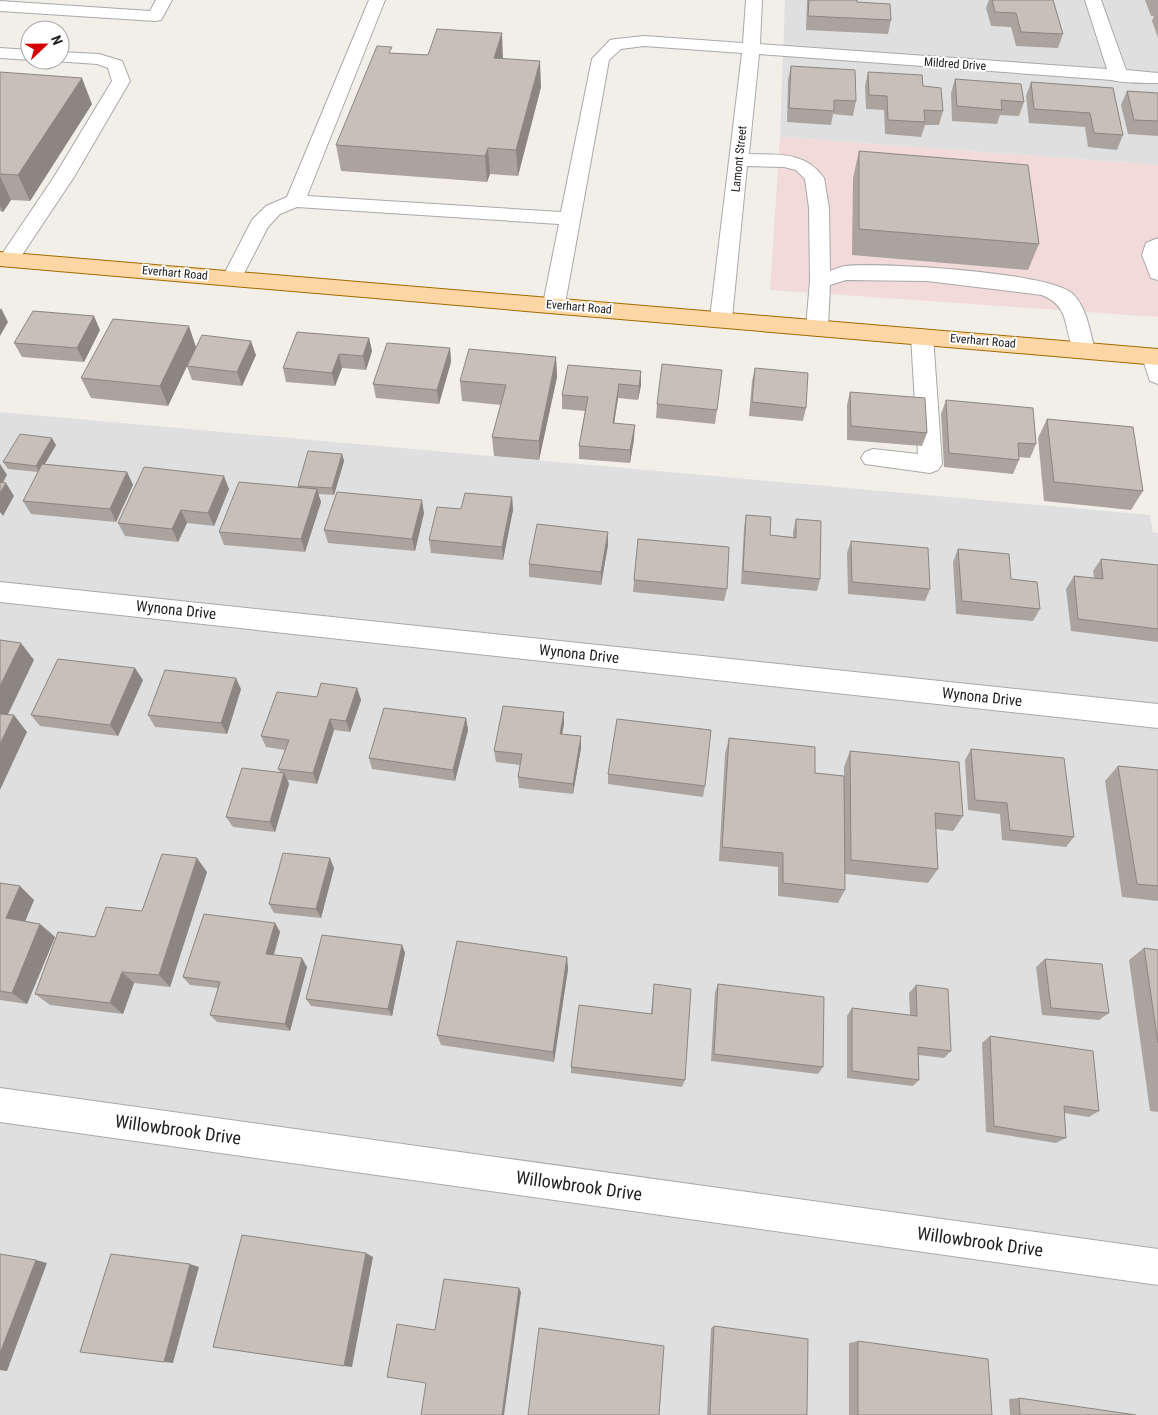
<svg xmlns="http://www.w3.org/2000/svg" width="1158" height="1415" font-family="'Roboto Condensed',sans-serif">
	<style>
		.residential { fill: #e0dfdf }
		.commercial { fill: #f2dad9 }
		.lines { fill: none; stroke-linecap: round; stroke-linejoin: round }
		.minor-casing { stroke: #a9a9a9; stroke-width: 2 }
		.major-casing { stroke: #a06b00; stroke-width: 2 }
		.minor { fill: #fff; fill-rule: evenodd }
		.major { fill: #fcd6a4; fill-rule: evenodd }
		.wall { fill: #aba49e }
		.shaded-wall { fill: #8b8681 }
		.building { fill: #c7bfb8; stroke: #8b8681 }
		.labels { text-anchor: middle; stroke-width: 4; stroke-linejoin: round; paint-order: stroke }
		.far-street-label { font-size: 12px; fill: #222; stroke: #fff }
		.street-label { font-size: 15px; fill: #222; stroke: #fff }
		.near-street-label { font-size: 18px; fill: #222; stroke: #fff }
	</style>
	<rect width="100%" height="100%" fill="#f2efe9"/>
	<g class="residential">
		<polygon points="785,0 1158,0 1158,165 780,137"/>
		<polygon points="0,412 1150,515 1153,532 1158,533 1158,1415 0,1415"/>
	</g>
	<polygon class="commercial" points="780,137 1158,165 1158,317 770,290"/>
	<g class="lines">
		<g class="minor-casing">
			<g id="minor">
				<polygon points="156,0 172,0 161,20 155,21 0,11 0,1 150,11"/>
				<path d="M369 0H385L307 196 561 212 592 59 610 40 616 39 644 36 743 43 746 0H762L760 44 1107 69 1085 0H1101L1126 70 1158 73V83C1147 83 1121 83 1112 80L759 54 749 154C778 155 805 151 824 178L829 208 830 271C835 269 840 267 845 266 880 262 1050 272 1073 294 1087 308 1090 332 1095 350L1092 355 1084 357 1076 355C1062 331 1073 308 1042 295L927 281 846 280 830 285 828 327 825 332 817 334 809 332 806 327 810 281 809 208 805 179 796 170 784 167 747 166 732 318 729 323 721 325 713 323 710 318 742 53 644 46 621 49 609 60 565 304 562 309 554 311 546 309 543 304 559 224 297 207 280 214 268 227 239 283 232 285 225 283 222 278 252 220 266 206 287 197Z"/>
				<polygon points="0,48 30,50 31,60 0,58"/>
				<polygon points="60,52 99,54 122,61 130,81 74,177 16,264 9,266 2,264 0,257 54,177 112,81 108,68 97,64 54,61 60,60"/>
				<polygon points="1158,238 1158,280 1151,278 1142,255 1146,243"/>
				<polygon points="922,329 930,331 933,336 942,464 938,470 930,473 865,464 861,458 865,452 873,449 918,454 911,336 914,331"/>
				<polygon points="1153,349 1158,351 1158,384 1150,381 1142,357 1145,352"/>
				<polygon points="0,582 1158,704 1158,728 0,602"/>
				<polygon points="0,1088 1158,1249 1158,1285 0,1122"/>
			</g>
		</g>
		<g class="major-casing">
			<polygon id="major" points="0,252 1158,349 1158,365 0,266"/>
		</g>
		<use href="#minor" class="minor"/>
		<use href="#major" class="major"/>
	</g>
	<g class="wall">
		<polygon points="807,0 857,0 857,2 891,20 888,34 806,30"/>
		<polygon points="989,0 1053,0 1063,34 1058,48 1016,46 1011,27 991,26 986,8"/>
		<polygon points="1145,0 1158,0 1158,38 1152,21 1154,16 1151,16"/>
		<polygon points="393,53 428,55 503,58 541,87 518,176 490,174 487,182 341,171 336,145"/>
		<polygon points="791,66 856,101 853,116 833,114 831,125 787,122 788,80"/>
		<polygon points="0,72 92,104 30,201 11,200 3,212 0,211"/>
		<polygon points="868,72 923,86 943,111 939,125 925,125 921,137 885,134 884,110 866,109 865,86"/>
		<polygon points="955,79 1024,102 1019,116 1000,115 997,124 952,121 951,93"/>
		<polygon points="1031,82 1113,88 1123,135 1117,150 1088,147 1085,127 1029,123 1026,96"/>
		<polygon points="1127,91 1158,93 1158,136 1128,134 1121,105"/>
		<polygon points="859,151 1039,244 1028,270 852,255 853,178"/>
		<polygon points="100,330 84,362 22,357 14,343"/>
		<polygon points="369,338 372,351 366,370 342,368 335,386 286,382 283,368"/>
		<polygon points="196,347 168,406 91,398 81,378"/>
		<polygon points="450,348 451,362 439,404 376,398 373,384"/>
		<polygon points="256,355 242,386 192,380 187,366"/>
		<polygon points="556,357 557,377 539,460 494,456 492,437 501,405 462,401 460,381"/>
		<polygon points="755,368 806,408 803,421 749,416 752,381"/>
		<polygon points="641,371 641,385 638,400 618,398 614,424 634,439 630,463 579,459 579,446 585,411 562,409 562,395"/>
		<polygon points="850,392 927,433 922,446 847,440 847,405"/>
		<polygon points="946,400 1036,444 1030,458 1019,457 1019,460 1013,474 944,467 941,414"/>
		<polygon points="657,404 717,410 715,424 656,418"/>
		<polygon points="1047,419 1143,491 1131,510 1044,501 1038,438"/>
		<polygon points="56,445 45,464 127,472 133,485 116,522 31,514 23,501 38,472 8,469 3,462"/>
		<polygon points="342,454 344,461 334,495 318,494 321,502 305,552 224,545 219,532 298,487 298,486"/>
		<polygon points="229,489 214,526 187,523 178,542 125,536 118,523"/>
		<polygon points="512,497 513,510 503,560 431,553 429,540 461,509"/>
		<polygon points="424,513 415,551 328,543 324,530"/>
		<polygon points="746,515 770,535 793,537 793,532 796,519 820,579 817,591 741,584 744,528"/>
		<polygon points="851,541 930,589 925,601 848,594 847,553"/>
		<polygon points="608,545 601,585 529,577 529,564"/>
		<polygon points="958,549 1011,579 1040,609 1033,621 956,614 953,562"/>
		<polygon points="1101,559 1158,565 1158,642 1071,631 1066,589 1074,576 1094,578 1093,571"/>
		<polygon points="634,580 727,589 724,601 633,592"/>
		<polygon points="143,680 118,736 40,726 31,715"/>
		<polygon points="357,688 361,700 350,732 334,730 317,784 288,780 289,784 275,832 233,827 226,817 280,772 278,769 285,750 266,747 261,736 317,697"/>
		<polygon points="241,689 227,734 155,727 148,715"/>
		<polygon points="466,718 468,730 455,781 372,769 369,758"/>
		<polygon points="564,724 562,734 581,748 573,794 519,788 518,777 520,765 496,762 494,751"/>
		<polygon points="729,738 815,773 844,776 844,767 850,751 963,816 953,831 936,829 938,869 928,883 845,874 845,890 838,903 778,896 778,867 719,861 725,754"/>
		<polygon points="971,749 1074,837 1066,847 1002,840 1000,814 968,810 965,760"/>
		<polygon points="1118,766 1158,770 1158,901 1122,897 1105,781"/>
		<polygon points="608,774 705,786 703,797 608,784"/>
		<polygon points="334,868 321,918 274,913 269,904"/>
		<polygon points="207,872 170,987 134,983 123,1014 50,1005 35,994 95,937 142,911"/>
		<polygon points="0,883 34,900 25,921 40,924 55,937 27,1004 0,1000"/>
		<polygon points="275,923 280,932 274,955 307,967 290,1031 217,1022 210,1015 218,988 190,985 183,977"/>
		<polygon points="402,945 405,953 392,1016 311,1006 306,999"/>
		<polygon points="1144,948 1158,950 1158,1112 1150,1111 1129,960"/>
		<polygon points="567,957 568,969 554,1062 441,1045 437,1035"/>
		<polygon points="1045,959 1109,1013 1099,1020 1042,1015 1036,967"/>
		<polygon points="654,984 685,1080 682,1087 571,1073 571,1067 651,1014"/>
		<polygon points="718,984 823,1067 818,1074 711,1061 715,992"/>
		<polygon points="916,985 951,1051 944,1058 918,1055 919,1080 913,1086 847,1078 847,1016 852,1008 910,1015 909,993"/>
		<polygon points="990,1036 1099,1111 1089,1117 1064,1113 1066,1138 1056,1143 986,1132 982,1043"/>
		<polygon points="714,1326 807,1415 707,1415 711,1328"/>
		<polygon points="858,1341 992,1415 849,1415 849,1343"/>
		<polygon points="1019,1398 1136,1415 1010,1415 1009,1399"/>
	</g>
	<g class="shaded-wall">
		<polygon points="502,33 503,59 494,58"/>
		<polygon points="540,61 541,87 518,176 516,150"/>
		<polygon points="82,78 92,104 30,201 18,175"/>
		<polygon points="488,148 490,174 487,182 485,156"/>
		<polygon points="0,176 11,200 3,212 0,206"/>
		<polygon points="1,308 8,322 0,336 0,310"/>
		<polygon points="94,316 100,330 84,362 77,348"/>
		<polygon points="189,326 196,347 168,406 160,386"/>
		<polygon points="369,338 372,351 366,370 363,356"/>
		<polygon points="251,341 256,355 242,386 237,372"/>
		<polygon points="450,348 451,362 439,404 437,390"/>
		<polygon points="339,354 342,368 335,386 332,373"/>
		<polygon points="556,357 557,377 539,460 539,441"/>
		<polygon points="641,371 641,385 638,400 639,386"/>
		<polygon points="619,384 618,398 612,437 613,423"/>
		<polygon points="635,425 634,439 630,463 630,450"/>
		<polygon points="52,438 56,445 40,472 36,466"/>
		<polygon points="342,454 344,461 334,495 332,488"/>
		<polygon points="0,464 7,475 0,488"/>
		<polygon points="127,472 133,485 116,522 110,509"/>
		<polygon points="224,476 229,489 214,526 208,513"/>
		<polygon points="6,483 14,496 3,516 0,512 0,493"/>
		<polygon points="317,489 321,502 305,552 301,539"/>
		<polygon points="512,497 513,510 503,560 502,547"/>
		<polygon points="422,500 424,513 415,551 412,539"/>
		<polygon points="181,510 187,523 178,542 172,529"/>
		<polygon points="608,532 608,545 601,585 601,572"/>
		<polygon points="21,643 34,660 1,729 0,727 0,686"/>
		<polygon points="135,668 143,680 118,736 110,725"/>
		<polygon points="236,678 241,689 227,734 221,723"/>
		<polygon points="357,688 361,700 350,732 346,721"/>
		<polygon points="564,712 564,724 560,745 560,734"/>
		<polygon points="14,715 27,732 0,790 0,744"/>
		<polygon points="466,718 468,730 455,781 453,770"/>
		<polygon points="330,719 334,730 317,784 313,773"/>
		<polygon points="581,736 581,748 573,794 573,784"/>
		<polygon points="284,773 289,784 275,832 270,822"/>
		<polygon points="197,858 207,872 170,987 159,975"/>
		<polygon points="330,858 334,868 321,918 316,909"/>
		<polygon points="20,886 34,900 21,931 6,918"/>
		<polygon points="275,923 280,932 271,963 266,954"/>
		<polygon points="40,924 55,937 27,1004 12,993"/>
		<polygon points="402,945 405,953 392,1016 388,1009"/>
		<polygon points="567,957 568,969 554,1062 553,1052"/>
		<polygon points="302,958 307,967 290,1031 285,1024"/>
		<polygon points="122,972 134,983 123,1014 110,1003"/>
		<polygon points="366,1253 373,1257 352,1367 344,1366"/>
		<polygon points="36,1260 47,1263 7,1371 0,1370 0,1353"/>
		<polygon points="190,1264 199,1267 173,1363 164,1362"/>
		<polygon points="519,1288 521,1292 504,1415 502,1415"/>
	</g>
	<g class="building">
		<polygon points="809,0 857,0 857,2 890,4 891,20 808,16"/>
		<polygon points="992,0 1053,0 1063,34 1021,32 1016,13 995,12"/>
		<polygon points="437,29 502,33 494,58 540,61 516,150 488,148 485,156 336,145 377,46 392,47 389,53 428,55"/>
		<polygon points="791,66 855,70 856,101 834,100 834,111 789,108"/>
		<polygon points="0,72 82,78 18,175 0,174"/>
		<polygon points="868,72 922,75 923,86 941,88 943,111 924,110 925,122 888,120 887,96 869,95"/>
		<polygon points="955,79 1021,84 1024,102 1001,100 1002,110 957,106"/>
		<polygon points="1031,82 1113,88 1123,135 1094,133 1090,113 1034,109"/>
		<polygon points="1127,91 1158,93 1158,121 1134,120"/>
		<polygon points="859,151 1028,165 1039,244 859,229"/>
		<polygon points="33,311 94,316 77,348 14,343"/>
		<polygon points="113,319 189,326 160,386 81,378"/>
		<polygon points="297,332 369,338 363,356 339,354 332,373 283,368"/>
		<polygon points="202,335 251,341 237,372 187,366"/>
		<polygon points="387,343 450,348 437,390 373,384"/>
		<polygon points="469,349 556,357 539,441 492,437 506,385 460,381"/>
		<polygon points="662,364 722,370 717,410 657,404"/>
		<polygon points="568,365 641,371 639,386 619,384 613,423 635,425 630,450 579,446 588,397 562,395"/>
		<polygon points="755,368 808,373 806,408 752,402"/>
		<polygon points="850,392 925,398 927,433 851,426"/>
		<polygon points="946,400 1033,408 1036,444 1018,443 1019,460 949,453"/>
		<polygon points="1047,419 1133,427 1143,491 1054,482"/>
		<polygon points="20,434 52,438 36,466 3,462"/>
		<polygon points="308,451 342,454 332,488 298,486"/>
		<polygon points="42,464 127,472 110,509 23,501"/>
		<polygon points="144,467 224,476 208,513 181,510 172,529 118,523"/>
		<polygon points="0,482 6,483 0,493"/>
		<polygon points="239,482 317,489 301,539 219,532"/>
		<polygon points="337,492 422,500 412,539 324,530"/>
		<polygon points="465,493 512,497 502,547 429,540 437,507 461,509"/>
		<polygon points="746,515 771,517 770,535 796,538 796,519 821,521 820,579 743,571"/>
		<polygon points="537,524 608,532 601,572 529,564"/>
		<polygon points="638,539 729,547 727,589 634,580"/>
		<polygon points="851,541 928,548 930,589 852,582"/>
		<polygon points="958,549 1009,554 1011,579 1037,582 1040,609 962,601"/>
		<polygon points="1101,559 1158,565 1158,629 1078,619 1074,576 1103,579"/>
		<polygon points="0,640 21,643 0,686"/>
		<polygon points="58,659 135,668 110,725 31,715"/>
		<polygon points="165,670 236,678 221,723 148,715"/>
		<polygon points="321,683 357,688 346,721 330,719 313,773 278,769 289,740 261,736 277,692 317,697"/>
		<polygon points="503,706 564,712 560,734 581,736 573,784 518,777 522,754 494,751"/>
		<polygon points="384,708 466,718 453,770 369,758"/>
		<polygon points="0,714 14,715 0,744"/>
		<polygon points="617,719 711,730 705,786 608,774"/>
		<polygon points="729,738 815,747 815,773 844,776 845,890 783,883 783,853 722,847"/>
		<polygon points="971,749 1064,758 1074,837 1010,830 1007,803 975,800"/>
		<polygon points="850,751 959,762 963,816 935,813 938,869 851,860"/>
		<polygon points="1118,766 1158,770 1158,886 1137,884"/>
		<polygon points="242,768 284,773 270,822 226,817"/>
		<polygon points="283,853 330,858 316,909 269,904"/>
		<polygon points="162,854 197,858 159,975 122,972 110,1003 35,994 58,932 95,937 106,907 142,911"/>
		<polygon points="0,883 20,886 6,918 40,924 12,993 0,991"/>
		<polygon points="204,914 275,923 266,954 302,958 285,1024 210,1015 220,982 183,977"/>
		<polygon points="322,935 402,945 388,1009 306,999"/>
		<polygon points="457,941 567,957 553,1052 437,1035"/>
		<polygon points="1144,948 1158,950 1158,1043"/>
		<polygon points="1045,959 1102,964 1109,1013 1051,1008"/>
		<polygon points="654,984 691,989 685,1080 571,1067 579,1005 652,1014"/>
		<polygon points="718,984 824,997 823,1067 714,1054"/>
		<polygon points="916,985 948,989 951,1051 918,1047 919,1080 852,1071 852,1008 917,1016"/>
		<polygon points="990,1036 1093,1051 1099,1111 1064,1106 1066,1138 994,1126"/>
		<polygon points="242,1235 366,1253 344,1366 213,1347"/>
		<polygon points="0,1254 36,1260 0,1353"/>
		<polygon points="111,1254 190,1264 164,1362 80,1352"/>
		<polygon points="444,1279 519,1288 502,1415 421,1415 426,1383 387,1377 397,1324 435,1330"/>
		<polygon points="714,1326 808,1339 807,1415 710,1415"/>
		<polygon points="539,1328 664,1346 659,1415 528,1415"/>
		<polygon points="858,1341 988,1359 992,1415 858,1415"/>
		<polygon points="1019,1398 1136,1415 1020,1415"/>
	</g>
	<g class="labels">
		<g class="far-street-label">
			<text transform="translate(955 64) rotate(4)" y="4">Mildred Drive</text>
			<text transform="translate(739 159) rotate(-84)" y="4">Lamont Street</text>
			<text transform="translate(175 273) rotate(5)" y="4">Everhart Road</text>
			<text transform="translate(579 307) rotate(5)" y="4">Everhart Road</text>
			<text transform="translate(983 341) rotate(5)" y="4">Everhart Road</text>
		</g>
		<g class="street-label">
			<text transform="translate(176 610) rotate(6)" y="5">Wynona Drive</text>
			<text transform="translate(579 654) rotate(6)" y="5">Wynona Drive</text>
			<text transform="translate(982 697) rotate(6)" y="5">Wynona Drive</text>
		</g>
		<g class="near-street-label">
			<text transform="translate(178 1130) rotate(8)" y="6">Willowbrook Drive</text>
			<text transform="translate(579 1186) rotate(8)" y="6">Willowbrook Drive</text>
			<text transform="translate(980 1242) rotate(8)" y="6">Willowbrook Drive</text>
		</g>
	</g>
	<g transform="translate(45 45) rotate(68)"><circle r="24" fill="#ffffff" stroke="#a7a7a7"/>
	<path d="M0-4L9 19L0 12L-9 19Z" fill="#d40000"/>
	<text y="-8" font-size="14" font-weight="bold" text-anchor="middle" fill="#222222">N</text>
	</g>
</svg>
